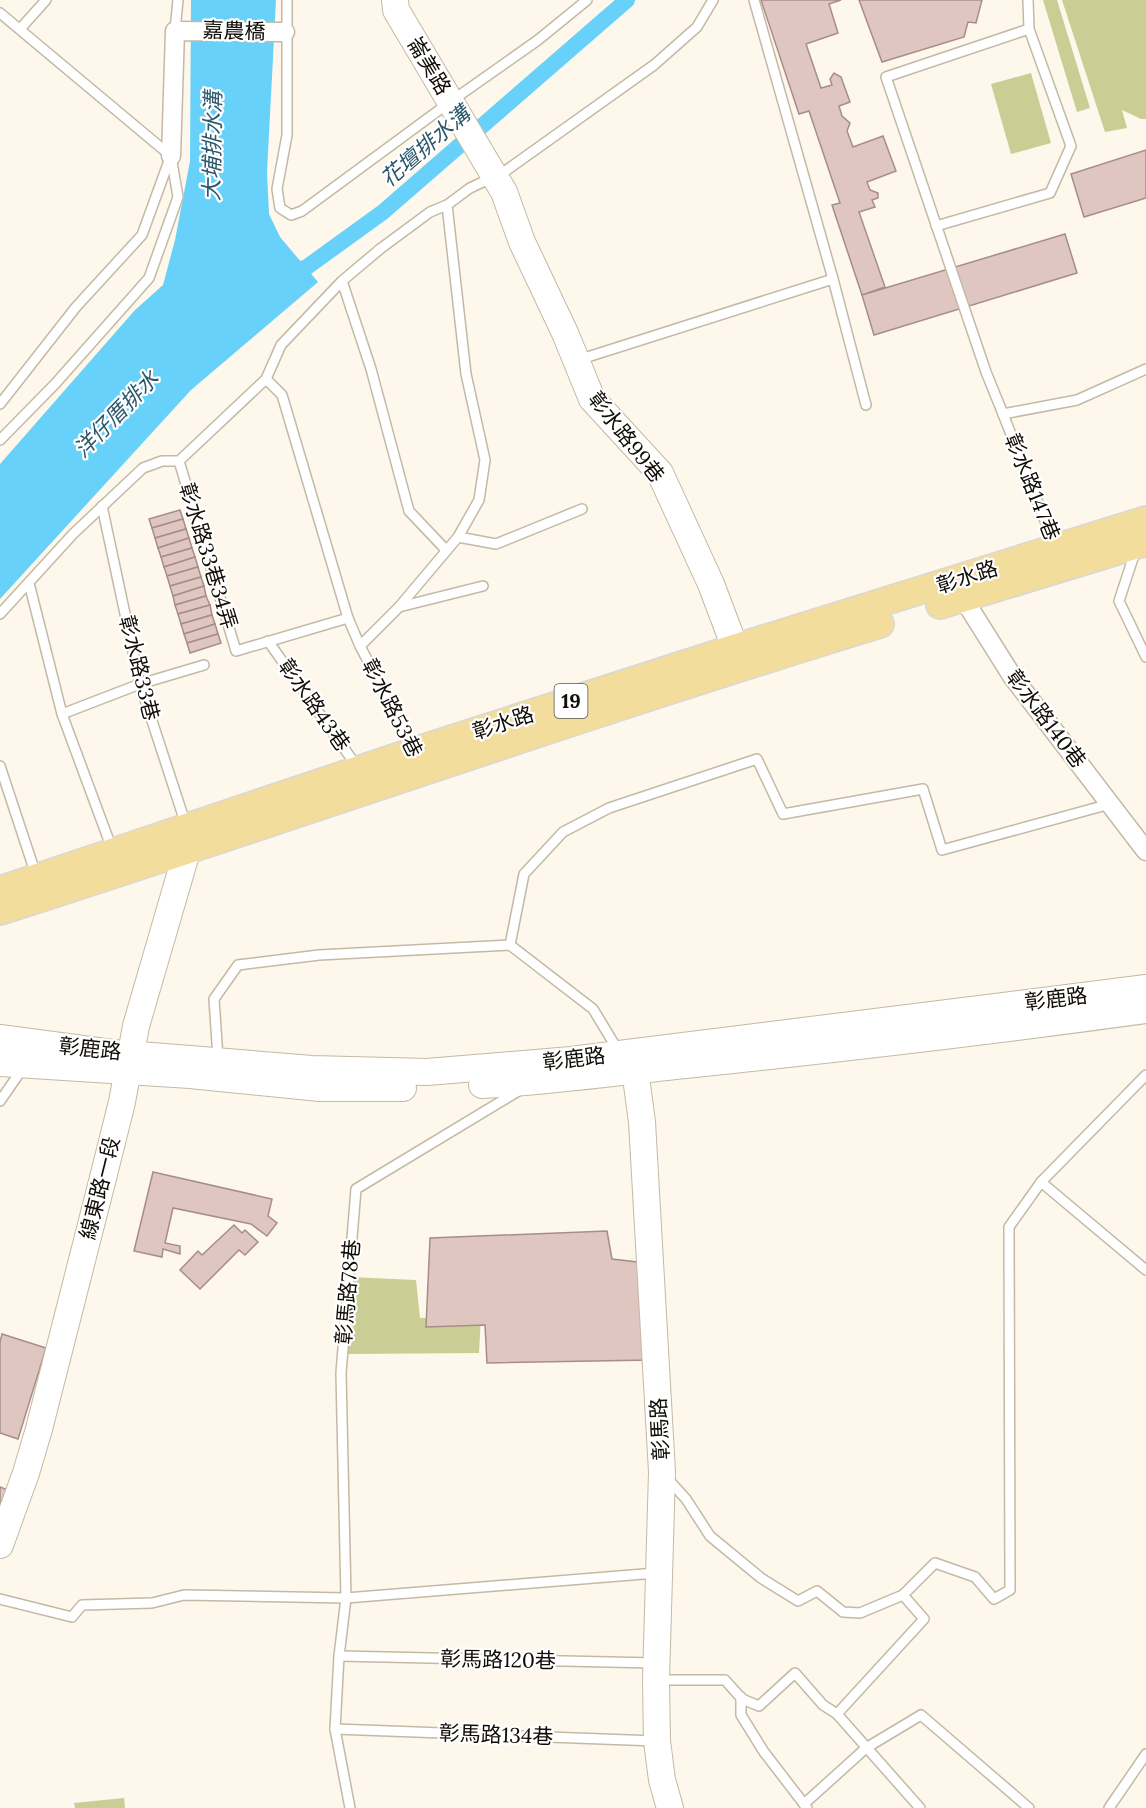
<svg xmlns="http://www.w3.org/2000/svg" width="1146" height="1808" font-family="Lora,'Noto Sans TC',serif">
	<style>
		.green { fill: #cace94 }
		.water { fill: #67d1f9 }
		.lines { fill: none; stroke-linecap: round; stroke-linejoin: round }
		.canal { stroke: #67d1f9; stroke-width: 16 }
		.building { fill: #e0c6c1; stroke: #a68e88; stroke-width: 1.5 }
		.lane-casing { stroke: #c4b9a5; stroke-width: 12 }
		.street-casing { stroke: #c4b9a5; stroke-width: 21 }
		.secondary-casing { stroke: #c4b9a5; stroke-width: 28 }
		.primary-casing { stroke: #d9d8d7; stroke-width: 30 }
		.lane { stroke: #fff; stroke-width: 9 }
		.street { stroke: #fff; stroke-width: 18 }
		.secondary { stroke: #fff; stroke-width: 26 }
		.primary { stroke: #f2dd9d; stroke-width: 27 }
		.labels { text-anchor: middle; stroke-width: 4.5; stroke-linejoin: round; paint-order: stroke }
		.shield { fill: #fff; stroke: #585551; stroke-width: 1.5 }
		.shield-label { font-size: 20px; font-weight: bold; fill: #100c06 }
		.street-label { font-size: 21px; fill: #100c06; stroke: #fff }
		.water-label { font-size: 22px; font-style: italic; fill: #2b586a; stroke: #fff }
	</style>
	<rect width="100%" height="100%" fill="#fef7eb"/>
	<g class="green">
		<polygon points="1043,0 1057,0 1090,108 1077,112"/>
		<polygon points="1062,0 1146,0 1146,119 1141,119 1122,110 1127,128 1105,132"/>
		<polygon points="1031,73 1051,143 1011,154 991,84"/>
		<polygon points="349,1277 416,1280 420,1318 481,1316 479,1353 347,1354"/>
		<polygon points="124,1798 125,1808 75,1808 74,1803"/>
	</g>
	<polygon class="water" points="191,0 276,0 267,172 269,214 280,237 318,282 191,390 0,599 0,464 135,310 163,285 175,240 190,161"/>
	<g class="lines">
		<polyline class="canal" points="285,274 307,267 383,212 627,0"/>
	</g>
	<g class="building">
		<polygon points="761,0 841,0 829,4 838,33 806,44 821,88 832,85 830,79 834,73 841,77 850,102 839,106 842,116 850,123 847,131 853,147 883,136 896,171 867,182 870,190 878,193 878,198 872,200 875,207 859,212 885,287 862,295 832,205 840,203 809,111 799,114"/>
		<polygon points="859,0 982,0 976,23 968,22 964,37 882,62"/>
		<polygon points="1146,150 1146,198 1084,217 1071,174"/>
		<polygon points="1065,234 1077,273 874,335 862,295"/>
		<polygon points="180,510 183,519 152,528 149,519"/>
		<polygon points="183,519 186,529 155,538 152,528"/>
		<polygon points="186,529 189,538 158,548 155,538"/>
		<polygon points="189,538 192,548 161,557 158,548"/>
		<polygon points="192,548 195,557 164,567 161,557"/>
		<polygon points="195,557 198,567 167,576 164,567"/>
		<polygon points="198,567 201,577 170,586 167,576"/>
		<polygon points="201,577 204,586 173,596 170,586"/>
		<polygon points="204,586 206,596 175,605 173,596"/>
		<polygon points="206,596 210,605 178,614 175,605"/>
		<polygon points="210,605 212,615 181,624 178,614"/>
		<polygon points="212,615 215,624 184,634 181,624"/>
		<polygon points="215,624 218,634 187,643 184,634"/>
		<polygon points="218,634 221,643 190,653 187,643"/>
		<polygon points="153,1172 272,1199 268,1216 277,1223 267,1236 251,1224 173,1208 165,1243 180,1246 180,1254 163,1249 162,1257 134,1251"/>
		<polygon points="234,1225 242,1233 245,1230 258,1242 245,1255 239,1250 200,1289 180,1270 198,1251 202,1255"/>
		<polygon points="607,1231 612,1259 646,1263 650,1360 487,1363 485,1325 426,1327 430,1238"/>
		<polygon points="2,1334 46,1348 18,1439 0,1433 0,1342"/>
		<polygon points="0,1487 10,1491 0,1514"/>
	</g>
	<g class="lines">
		<g class="lane-casing">
			<g id="lane">
				<polyline points="287,0 287,135 277,189 280,208 291,215 302,211 450,102 538,40 587,0"/>
				<polyline points="754,0 833,279 866,405"/>
				<polyline points="0,13 171,156 178,197 149,278 55,384 0,440"/>
				<polyline points="20,29 46,0"/>
				<polyline points="175,31 178,0"/>
				<polyline points="936,226 1050,193 1071,146 1029,29 1028,0"/>
				<polyline points="342,281 371,369 409,511 446,550"/>
				<polyline points="578,360 833,279"/>
				<polyline points="266,379 282,395 348,618 360,646 413,748"/>
				<polyline points="0,404 76,307 142,235 170,158"/>
				<polyline points="1003,414 986,372 886,77 1029,29"/>
				<polyline points="179,461 236,651 348,618"/>
				<polyline points="102,506 140,684 186,825"/>
				<polyline points="458,537 496,544 582,509"/>
				<polyline points="1055,546 1003,414 1077,400 1146,369"/>
				<polyline points="1136,549 1119,601 1146,657"/>
				<polyline points="29,583 62,714 112,849"/>
				<polyline points="399,607 483,586"/>
				<polyline points="0,614 73,534 143,468 162,461 179,461 266,379 281,345 342,281 380,249 430,212 447,205 470,188 504,172 654,65 697,27 713,0"/>
				<polyline points="268,641 358,768"/>
				<polyline points="360,646 399,607 458,537 479,500 485,460 466,374 447,205"/>
				<polyline points="62,714 140,684 204,665"/>
				<polyline points="0,766 36,875"/>
				<polyline points="510,945 524,874 563,832 609,808 757,759 783,814 923,789 942,850 1110,804"/>
				<polyline points="218,1058 214,999 238,965 319,955 510,945 593,1009 619,1052"/>
				<polyline points="0,1101 23,1068"/>
				<polyline points="1041,1182 1146,1270"/>
				<polyline points="667,1478 686,1499 710,1536 761,1578 798,1601 817,1591 843,1612 860,1613 903,1595"/>
				<polyline points="0,1599 72,1617 82,1605 152,1603 184,1595 346,1598 656,1573"/>
				<polyline points="339,1656 654,1663"/>
				<polyline points="657,1680 725,1680 742,1699 759,1706 795,1673 823,1705 837,1714"/>
				<polyline points="741,1697 741,1715 764,1752 804,1804"/>
				<polyline points="335,1729 656,1741"/>
				<polyline points="350,1808 335,1729 339,1656 346,1598 341,1373 356,1189 520,1090"/>
				<polyline points="807,1808 804,1804 866,1748 921,1715 1029,1808"/>
				<polyline points="920,1808 837,1714 924,1619 903,1595 935,1563 975,1577 994,1599 1010,1590 1009,1227 1041,1182 1146,1075"/>
				<polyline points="1109,1808 1146,1754"/>
			</g>
		</g>
		<g class="street-casing">
			<g id="street">
				<polyline points="171,156 175,31 285,32"/>
				<polyline points="961,587 963,598 1012,676 1146,851"/>
			</g>
		</g>
		<g class="secondary-casing">
			<g id="secondary">
				<polyline points="395,0 396,10 504,192 522,242 565,333 592,399 660,473 711,584 742,666"/>
				<polyline points="0,1038 113,1053 190,1059 312,1069 427,1072 571,1060 1146,988"/>
				<polyline points="625,1059 635,1070 642,1122 662,1472 656,1680 657,1741 662,1780 670,1808"/>
				<polyline points="0,1063 190,1075 320,1088 403,1088"/>
				<path d="M482 1085C550 1082 617 1072 685 1065 839 1049 993 1031 1146 1010"/>
				<polyline points="0,1545 26,1473 39,1429 105,1170 122,1102 136,1026 187,851 187,831"/>
			</g>
		</g>
		<g class="primary-casing">
			<g id="primary">
				<polyline points="940,605 1146,542"/>
				<polyline points="0,890 415,751 735,648 1146,520"/>
				<path d="M0 911C294 817 585 714 880 624"/>
			</g>
		</g>
		<use href="#lane" class="lane"/>
		<use href="#street" class="street"/>
		<use href="#secondary" class="secondary"/>
		<use href="#primary" class="primary"/>
	</g>
	<g class="labels">
		<rect class="shield" x="554.5" y="684" width="33" height="34" rx="4.5"/>
		<g class="shield-label">
			<text x="571" y="708">19</text>
		</g>
		<g class="street-label">
			<text transform="translate(234 31) rotate(2)" y="7">嘉農橋</text>
			<text transform="translate(429 66) rotate(59)" y="7">崙美路</text>
			<text transform="translate(626 437) rotate(52)" y="7">彰水路99巷</text>
			<text transform="translate(1032 487) rotate(68)" y="7">彰水路147巷</text>
			<text transform="translate(208 556) rotate(73)" y="7">彰水路33巷34弄</text>
			<text transform="translate(967 577) rotate(-18)" y="7">彰水路</text>
			<text transform="translate(139 668) rotate(76)" y="7">彰水路33巷</text>
			<text transform="translate(314 705) rotate(55)" y="7">彰水路43巷</text>
			<text transform="translate(392 708) rotate(63)" y="7">彰水路53巷</text>
			<text transform="translate(1046 719) rotate(53)" y="7">彰水路140巷</text>
			<text transform="translate(503 723) rotate(-18)" y="7">彰水路</text>
			<text transform="translate(1056 999) rotate(-7)" y="7">彰鹿路</text>
			<text transform="translate(90 1049) rotate(6)" y="7">彰鹿路</text>
			<text transform="translate(574 1059) rotate(-7)" y="7">彰鹿路</text>
			<text transform="translate(100 1188) rotate(-76)" y="7">線東路一段</text>
			<text transform="translate(348 1292) rotate(-85)" y="7">彰馬路78巷</text>
			<text transform="translate(660 1429) rotate(-93)" y="7">彰馬路</text>
			<text transform="translate(498 1660) rotate(1)" y="7">彰馬路120巷</text>
			<text transform="translate(496 1735) rotate(2)" y="7">彰馬路134巷</text>
		</g>
		<g class="water-label">
			<text transform="translate(212 146) rotate(-89)" y="8">大埔排水溝</text>
			<text transform="translate(425 146) rotate(-41)" y="8">花壇排水溝</text>
			<text transform="translate(116 414) rotate(-46)" y="8">洋仔厝排水</text>
		</g>
	</g>
</svg>
